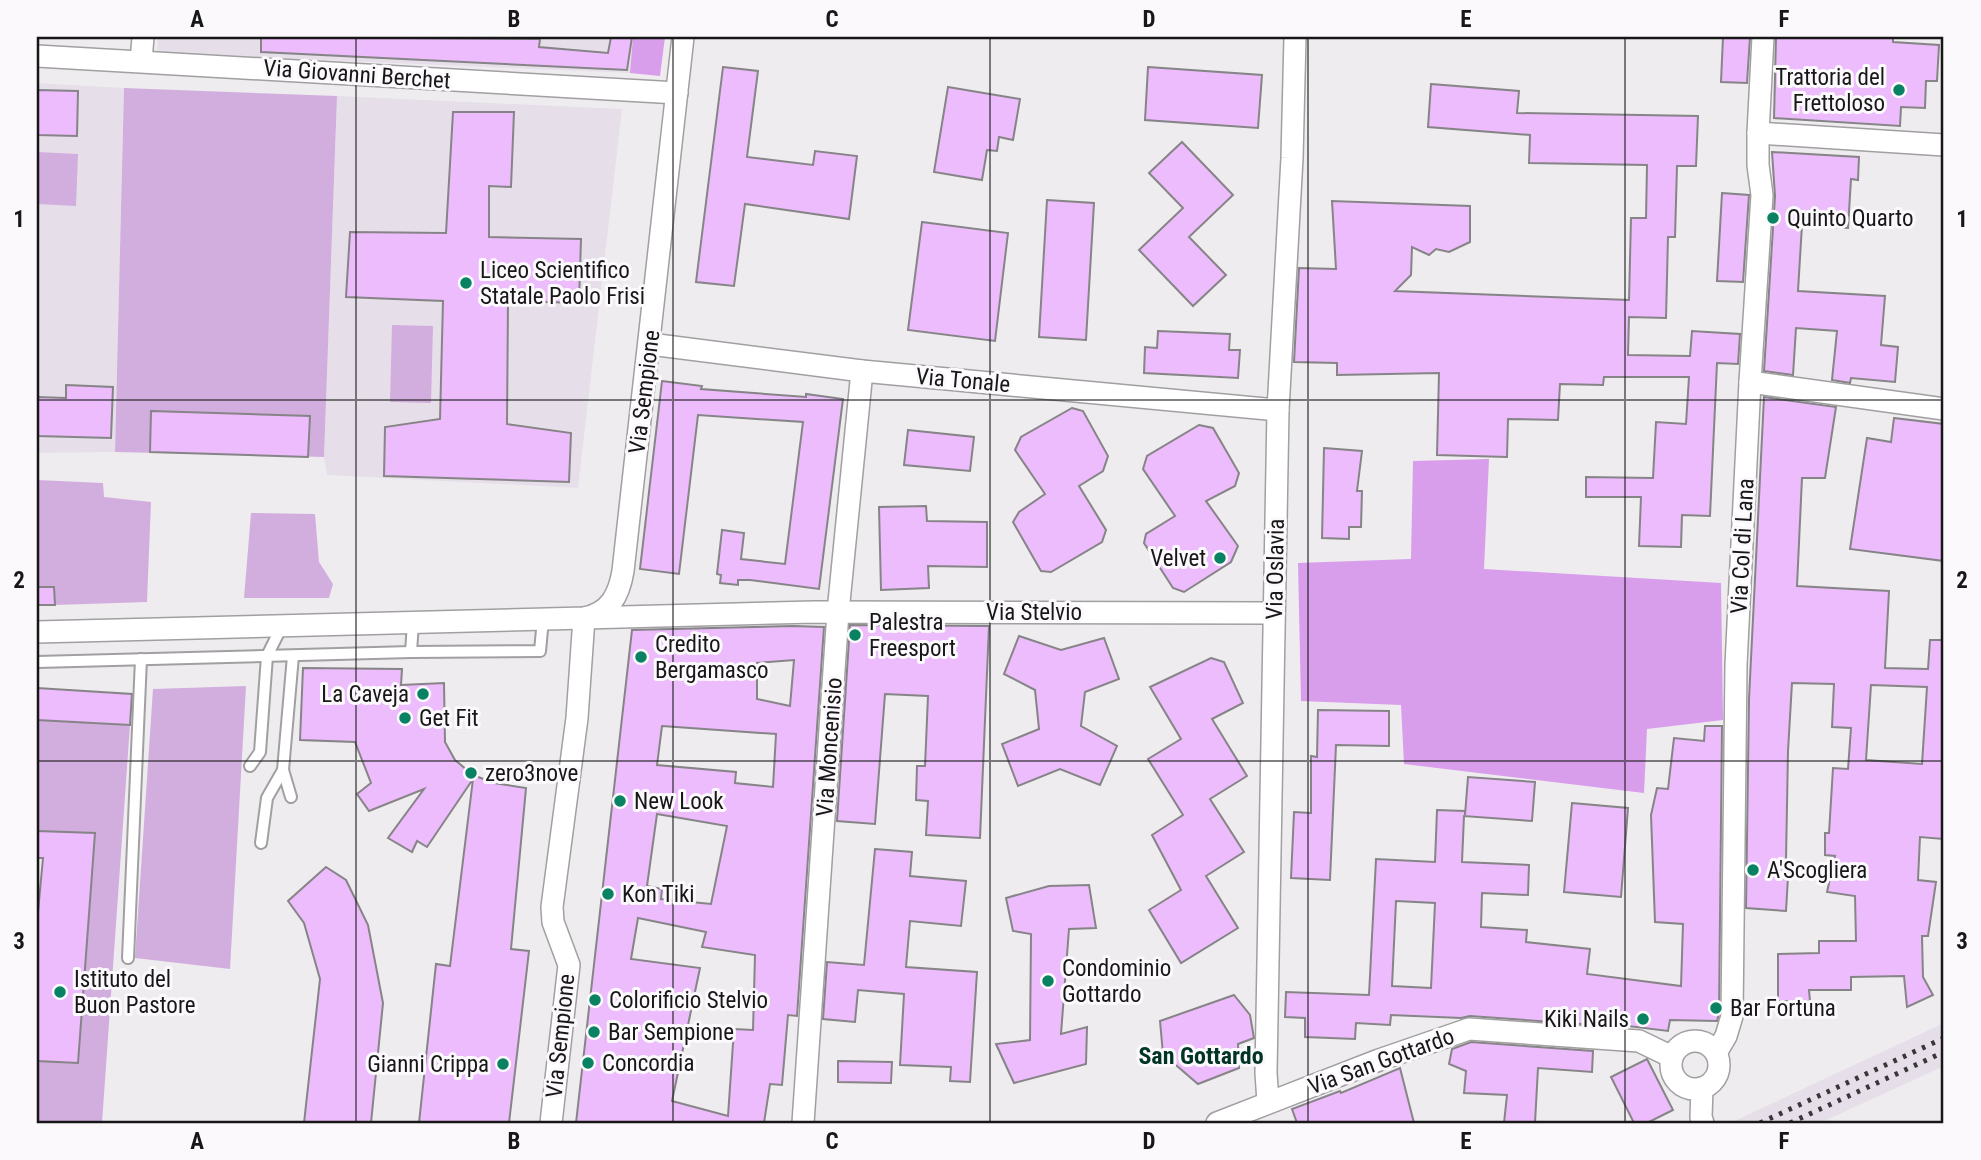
<svg xmlns="http://www.w3.org/2000/svg" width="1981" height="1160" font-family="'Roboto Condensed',sans-serif">
	<style>
		.built { fill: #e6dfe9 }
		.green { fill: #d2aede }
		.forest { fill: #d89deb }
		.building { fill: #ecbcfc; stroke: #868487; stroke-width: 2; fill-rule: evenodd }
		.lines { fill: none; stroke-linecap: round; stroke-linejoin: round }
		.service-casing { stroke: #a19fa1; stroke-width: 14 }
		.minor-casing { stroke: #a19fa1; stroke-width: 24 }
		.service { stroke: #fff; stroke-width: 10 }
		.minor { stroke: #fff; stroke-width: 21 }
		.rail { stroke: #393739; stroke-width: 5; stroke-dasharray: 3.5 7; stroke-linecap: butt }
		.grid { fill: none; stroke: #181718; stroke-width: 2; stroke-opacity: 0.55 }
		.poi-dot { fill: #088262; stroke: #fbf9fc; stroke-width: 2.5 }
		.labels { text-anchor: middle; stroke-width: 6; stroke-linejoin: round; paint-order: stroke }
		.street-label { font-size: 23px; fill: #181718; stroke: #fbf9fc }
		.poi-label { font-size: 23px; fill: #181718; stroke: #fbf9fc; text-anchor: start }
		.neighbourhood-label { font-size: 24px; font-weight: bold; fill: #003425; stroke: #fbf9fc }
		.neatline { fill: none; stroke: #181718; stroke-width: 2.5 }
		.grid-label { font-size: 23px; text-anchor: middle; font-weight: bold; fill: #181718 }
	</style>
	<rect width="100%" height="100%" fill="#eeecef"/>
	<g class="built">
		<polygon points="158,37 633,37 630,73 157,53"/>
		<polygon points="37,83 124,88 115,452 37,453"/>
		<polygon points="337,96 622,109 578,488 327,475 324,457"/>
		<polygon points="1944,1023 1944,1066 1820,1123 1730,1123"/>
	</g>
	<g class="green">
		<polygon points="124,88 337,96 324,457 115,452"/>
		<polygon points="37,152 78,154 76,206 37,204"/>
		<polygon points="392,325 433,326 431,403 390,402"/>
		<polygon points="37,480 103,483 104,497 151,502 147,602 55,605 54,587 37,587"/>
		<polygon points="251,513 315,514 319,562 333,584 329,598 244,598"/>
		<polygon points="246,686 230,969 135,958 153,689"/>
		<polygon points="37,720 130,725 102,1123 37,1123 37,1062 78,1062 95,834 37,831"/>
	</g>
	<g class="forest">
		<polygon points="633,37 665,37 660,76 630,73"/>
		<polygon points="1489,459 1484,569 1721,583 1723,720 1647,729 1644,793 1404,764 1401,705 1301,701 1298,563 1411,559 1413,461"/>
	</g>
	<g class="building">
		<polygon points="261,37 540,39 539,47 608,53 611,37 632,37 627,70 261,52"/>
		<polygon points="1723,37 1750,37 1747,83 1721,82"/>
		<polygon points="1776,37 1893,37 1893,42 1939,45 1937,81 1926,81 1925,108 1901,107 1900,126 1774,118"/>
		<polygon points="723,67 758,71 747,157 813,165 815,151 857,156 849,219 745,204 734,286 696,282"/>
		<polygon points="1148,67 1262,75 1258,128 1145,120"/>
		<polygon points="1431,84 1519,91 1517,113 1698,116 1696,166 1677,166 1675,237 1668,237 1666,318 1629,317 1628,355 1690,356 1692,331 1740,334 1738,364 1717,363 1710,516 1682,515 1681,547 1639,546 1641,497 1586,497 1586,477 1653,478 1656,422 1686,424 1689,377 1604,377 1603,385 1560,384 1558,420 1508,419 1507,457 1437,455 1439,373 1337,375 1337,363 1294,362 1299,268 1336,269 1332,201 1470,206 1470,242 1449,252 1436,249 1429,255 1412,247 1411,275 1395,291 1629,300 1631,218 1646,218 1647,165 1529,163 1530,135 1428,127"/>
		<polygon points="948,87 1020,99 1013,140 999,137 997,151 987,150 982,180 934,172"/>
		<polygon points="37,90 78,91 77,136 37,135"/>
		<polygon points="453,112 514,112 511,187 489,186 489,237 581,239 579,303 508,301 507,424 571,433 569,482 384,476 385,427 440,419 443,301 346,297 350,232 446,233"/>
		<polygon points="1182,142 1233,195 1189,237 1226,275 1193,306 1139,250 1183,208 1149,173"/>
		<polygon points="1772,152 1859,157 1858,180 1851,179 1848,228 1802,225 1798,291 1885,296 1881,345 1898,347 1895,382 1851,378 1850,383 1832,380 1837,331 1796,328 1793,375 1764,371 1775,196"/>
		<polygon points="1722,193 1749,195 1743,282 1717,281"/>
		<polygon points="1047,200 1094,203 1086,340 1039,337"/>
		<polygon points="922,222 1008,233 995,341 908,330"/>
		<polygon points="1158,331 1230,334 1229,350 1240,350 1238,378 1144,373 1145,347 1157,348"/>
		<polygon points="662,381 702,386 701,389 806,397 806,394 843,399 819,589 750,580 738,580 738,585 720,583 721,575 717,574 722,530 744,533 741,559 785,564 803,422 698,415 679,574 640,569"/>
		<polygon points="66,385 113,387 111,438 37,436 37,397 66,398"/>
		<path d="M1764 397 1836 407 1825 478H1802L1797 586 1889 591 1885 668 1928 669 1930 640H1944L1943 839 1920 837 1918 880 1936 882 1928 936H1922L1923 977 1933 995 1907 1007 1904 976 1851 977V990H1809L1810 1001H1778V954L1819 953V941H1856L1855 896 1827 892 1835 856 1825 855V833H1829L1833 768 1848 769 1851 728 1832 727 1834 684 1792 683 1788 751 1786 860H1789L1786 911 1746 908 1749 699ZM1871 685 1927 687 1922 764 1866 760Z"/>
		<polygon points="1072,408 1083,411 1108,456 1103,471 1079,486 1106,530 1102,542 1051,572 1041,571 1013,522 1019,512 1045,494 1015,450 1021,437"/>
		<polygon points="151,411 310,416 308,457 150,452"/>
		<polygon points="1894,418 1944,424 1944,561 1850,549 1867,438 1891,442"/>
		<polygon points="1199,425 1213,428 1239,473 1235,486 1206,501 1238,546 1231,562 1184,592 1173,588 1144,543 1146,534 1175,516 1143,469 1147,456"/>
		<polygon points="908,430 974,437 970,471 904,465"/>
		<polygon points="1324,448 1362,451 1357,491 1362,491 1361,527 1349,527 1349,539 1322,538"/>
		<polygon points="926,506 927,521 987,522 987,567 928,566 929,588 881,590 879,507"/>
		<polygon points="37,587 54,587 55,605 37,605"/>
		<polygon points="850,625 989,626 980,838 926,835 928,801 916,800 917,766 925,766 928,696 885,694 875,824 837,821"/>
		<path d="M793 626 824 627 797 1016 788 1015 782 1085 770 1084 764 1123H576L632 630ZM794 660 790 706 757 699V663ZM662 726 776 734 773 787 735 783 736 772 657 765ZM657 814 727 826 711 904 661 899 662 889 647 886ZM638 918 706 932 702 947 755 955 753 1030 734 1029 728 1116 672 1101 700 968 631 959Z"/>
		<polygon points="1019,636 1061,650 1104,638 1119,679 1085,692 1081,726 1117,746 1100,785 1060,769 1018,786 1002,744 1039,729 1035,690 1004,674"/>
		<polygon points="1211,658 1224,662 1243,703 1212,719 1247,776 1210,799 1244,852 1206,876 1238,928 1181,963 1149,910 1181,890 1152,835 1183,815 1148,759 1181,739 1150,687"/>
		<polygon points="303,668 402,669 401,685 444,683 445,742 455,760 473,775 494,783 526,788 511,949 529,951 509,1123 419,1123 436,964 450,966 473,779 427,847 417,841 412,852 388,838 424,789 369,811 357,794 371,783 355,742 300,740"/>
		<polygon points="37,688 132,694 130,725 37,720"/>
		<polygon points="1318,710 1389,711 1389,746 1336,745 1330,880 1291,878 1294,812 1311,813 1311,756 1317,757"/>
		<path d="M1705 726H1722L1719 1014 1717 1021 1670 1020 1668 1031 1596 1022 1595 1025 1470 1016 1461 1018 1391 1015 1390 1025 1356 1023 1355 1039 1305 1037V1018L1285 1017 1286 992 1369 995 1376 859 1435 862 1437 810 1465 811V815L1468 777 1535 782 1532 821 1464 816 1462 862 1529 865 1528 895 1482 893 1481 927 1527 930 1526 942 1590 949 1587 974 1681 986 1683 924 1655 922 1651 815 1657 788 1668 789 1674 738 1704 741ZM1396 901 1435 903 1431 988 1392 986Z"/>
		<polygon points="1572,803 1628,808 1621,897 1564,892"/>
		<polygon points="37,831 95,833 78,1063 37,1061 37,923 43,858 37,858"/>
		<polygon points="875,849 912,852 910,876 966,881 961,926 910,921 906,967 977,972 970,1082 950,1081 951,1067 900,1065 904,994 858,990 855,1022 823,1019 827,962 864,965"/>
		<polygon points="326,867 346,880 368,925 383,1003 371,1123 304,1123 320,979 304,923 288,901"/>
		<polygon points="1089,885 1096,928 1069,929 1061,1034 1087,1027 1086,1064 1014,1083 996,1044 1030,1040 1031,934 1013,931 1006,898 1049,886"/>
		<polygon points="1234,995 1250,1015 1254,1038 1238,1044 1239,1068 1198,1084 1163,1054 1160,1021"/>
		<polygon points="1471,1042 1593,1051 1592,1072 1538,1068 1535,1123 1504,1123 1507,1095 1464,1093 1466,1071 1449,1064 1452,1049"/>
		<polygon points="1647,1059 1673,1110 1647,1123 1634,1123 1611,1077"/>
		<polygon points="838,1061 892,1062 891,1083 838,1082"/>
		<polygon points="1400,1068 1414,1123 1297,1123 1292,1109 1340,1091 1341,1093"/>
	</g>
	<g class="lines">
		<g class="service-casing">
			<g id="service">
				<polyline points="411,652 413,623"/>
				<polyline points="37,662 411,652 540,651 543,619"/>
				<polyline points="250,766 260,752 267,656 282,626"/>
				<polyline points="283,770 291,797"/>
				<polyline points="261,843 267,798 283,770 293,656"/>
				<polyline points="128,958 141,659"/>
			</g>
		</g>
		<g class="minor-casing">
			<g id="minor">
				<polyline points="37,56 677,93"/>
				<polyline points="141,61 143,37"/>
				<polyline points="1758,133 1944,145"/>
				<polyline points="650,344 862,371 1278,410"/>
				<polyline points="1750,382 1944,409"/>
				<path d="M37 632 584 618C610 613 619 595 623 571L683 37"/>
				<circle cx="1695" cy="1065" r="24"/>
				<polyline points="1716,1053 1726,1036 1732,1016 1736,665 1750,382 1762,195 1758,165 1758,133 1763,37"/>
				<polyline points="1702,1088 1701,1117 1703,1123"/>
				<polyline points="1268,1102 1266,1073 1278,410 1292,158 1295,37"/>
				<polyline points="551,1123 569,965 553,922 552,907 577,718 584,618 814,612 1274,613"/>
				<polyline points="803,1123 838,612 862,371"/>
				<polyline points="1217,1123 1379,1060 1469,1029 1639,1041 1672,1057"/>
			</g>
		</g>
		<use href="#service" class="service"/>
		<use href="#minor" class="minor"/>
		<g class="rail">
			<polyline points="1760,1123 1944,1038"/>
			<polyline points="1790,1123 1944,1052"/>
		</g>
	</g>
	<path class="grid" d="M356 37V1123M673 37V1123M990 37V1123M1308 37V1123M1625 37V1123M37 400H1944M37 761H1944"/>
	<g class="poi-dot">
		<circle cx="1899" cy="90" r="7"/>
		<circle cx="1773" cy="218" r="7"/>
		<circle cx="466" cy="283" r="7"/>
		<circle cx="1220" cy="558" r="7"/>
		<circle cx="855" cy="635" r="7"/>
		<circle cx="641" cy="657" r="7"/>
		<circle cx="423" cy="694" r="7"/>
		<circle cx="405" cy="718" r="7"/>
		<circle cx="471" cy="773" r="7"/>
		<circle cx="620" cy="801" r="7"/>
		<circle cx="1753" cy="870" r="7"/>
		<circle cx="608" cy="894" r="7"/>
		<circle cx="1048" cy="981" r="7"/>
		<circle cx="60" cy="992" r="7"/>
		<circle cx="595" cy="1000" r="7"/>
		<circle cx="1716" cy="1008" r="7"/>
		<circle cx="1643" cy="1019" r="7"/>
		<circle cx="594" cy="1032" r="7"/>
		<circle cx="588" cy="1063" r="7"/>
		<circle cx="503" cy="1064" r="7"/>
	</g>
	<g class="labels">
		<g class="street-label">
			<text transform="translate(357 74) rotate(4)" y="8">Via Giovanni Berchet</text>
			<text transform="translate(963 380) rotate(5)" y="8">Via Tonale</text>
			<text transform="translate(644 392) rotate(-83)" y="8">Via Sempione</text>
			<text transform="translate(1742 546) rotate(-87)" y="8">Via Col di Lana</text>
			<text transform="translate(1275 569) rotate(-89)" y="8">Via Oslavia</text>
			<text x="1034" y="620">Via Stelvio</text>
			<text transform="translate(829 747) rotate(-86)" y="8">Via Moncenisio</text>
			<text transform="translate(560 1036) rotate(-84)" y="8">Via Sempione</text>
			<text transform="translate(1381 1061) rotate(-20)" y="8">Via San Gottardo</text>
		</g>
		<g class="poi-label">
			<text x="1885" y="85" text-anchor="end">Trattoria del<tspan x="1885" dy="26">Frettoloso</tspan></text>
			<text x="1787" y="226">Quinto Quarto</text>
			<text x="480" y="278">Liceo Scientifico<tspan x="480" dy="26">Statale Paolo Frisi</tspan></text>
			<text x="1206" y="566" text-anchor="end">Velvet</text>
			<text x="869" y="630">Palestra<tspan x="869" dy="26">Freesport</tspan></text>
			<text x="655" y="652">Credito<tspan x="655" dy="26">Bergamasco</tspan></text>
			<text x="409" y="702" text-anchor="end">La Caveja</text>
			<text x="419" y="726">Get Fit</text>
			<text x="485" y="781">zero3nove</text>
			<text x="634" y="809">New Look</text>
			<text x="1767" y="878">A'Scogliera</text>
			<text x="622" y="902">Kon Tiki</text>
			<text x="1062" y="976">Condominio<tspan x="1062" dy="26">Gottardo</tspan></text>
			<text x="74" y="987">Istituto del<tspan x="74" dy="26">Buon Pastore</tspan></text>
			<text x="609" y="1008">Colorificio Stelvio</text>
			<text x="1730" y="1016">Bar Fortuna</text>
			<text x="1629" y="1027" text-anchor="end">Kiki Nails</text>
			<text x="608" y="1040">Bar Sempione</text>
			<text x="602" y="1071">Concordia</text>
			<text x="489" y="1072" text-anchor="end">Gianni Crippa</text>
		</g>
		<g class="neighbourhood-label">
			<text x="1201" y="1064">San Gottardo</text>
		</g>
	</g>
	<rect width="1981" height="1160" fill="none" stroke="#fbf9fc" stroke-width="77"/>
	<rect x="38" y="38" width="1904" height="1084" class="neatline"/>
	<g class="grid-label">
		<text x="197" y="27">A</text>
		<text x="514" y="27">B</text>
		<text x="832" y="27">C</text>
		<text x="1149" y="27">D</text>
		<text x="1466" y="27">E</text>
		<text x="1784" y="27">F</text>
		<text x="19" y="227">1</text>
		<text x="1962" y="227">1</text>
		<text x="19" y="588">2</text>
		<text x="1962" y="588">2</text>
		<text x="19" y="949">3</text>
		<text x="1962" y="949">3</text>
		<text x="197" y="1149">A</text>
		<text x="514" y="1149">B</text>
		<text x="832" y="1149">C</text>
		<text x="1149" y="1149">D</text>
		<text x="1466" y="1149">E</text>
		<text x="1784" y="1149">F</text>
	</g>
</svg>
